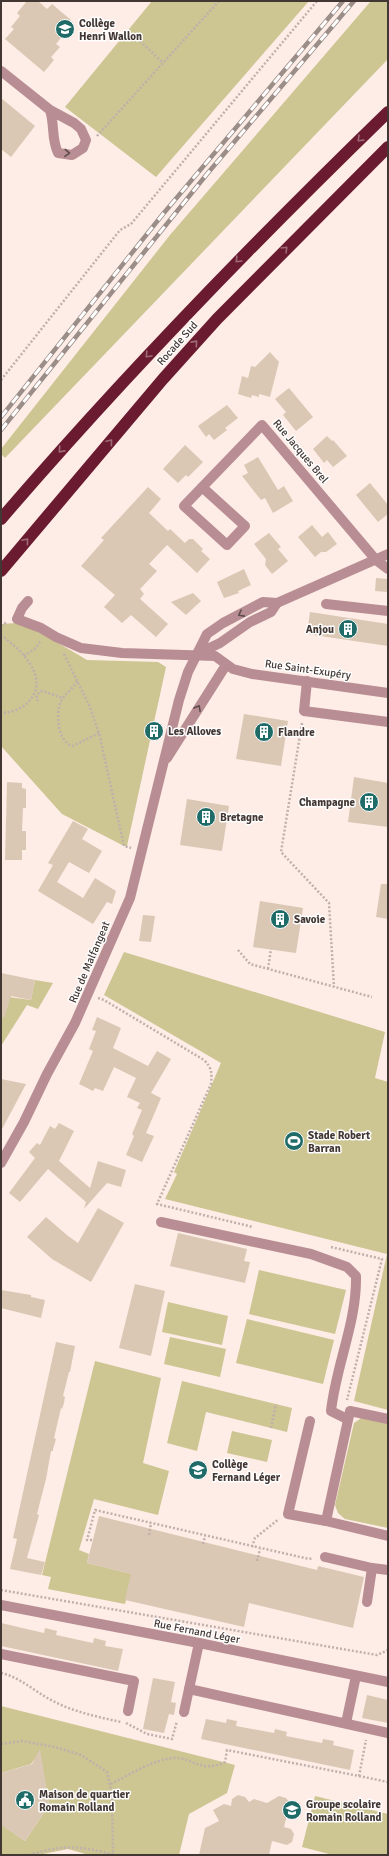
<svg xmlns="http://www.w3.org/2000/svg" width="389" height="1856" font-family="Signika,sans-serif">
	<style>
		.green { fill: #cdc592 }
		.building { fill: #dbc8b4 }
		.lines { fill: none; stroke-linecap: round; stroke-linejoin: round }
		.path { stroke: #c0b0ab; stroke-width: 2.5; stroke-dasharray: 2 2; stroke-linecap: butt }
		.minor { stroke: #b88e94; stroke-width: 10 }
		.highway { stroke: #6b1b30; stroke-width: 12 }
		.rail-casing { stroke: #9b8d88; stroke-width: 4.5 }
		.rail { stroke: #fefefe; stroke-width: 3; stroke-dasharray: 9; stroke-linecap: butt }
		.oneway { stroke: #9e6a78 }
		.oneway2 { stroke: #604d4b }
		.labels { text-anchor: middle; stroke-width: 3; stroke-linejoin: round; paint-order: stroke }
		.poi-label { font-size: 11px; font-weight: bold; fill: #423733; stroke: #fefefe; text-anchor: start }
		.street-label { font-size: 11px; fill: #423733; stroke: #fefefe }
	</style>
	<rect width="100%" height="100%" fill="#feece6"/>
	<g class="green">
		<polygon points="152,1 309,1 156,177 65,107"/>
		<polygon points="371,1 388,1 388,59 5,458 1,454 1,449 170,235"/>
		<polygon points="17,623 43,634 87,660 158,662 166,667 127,846 124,846 62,814 1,746 1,624"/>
		<polygon points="124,952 385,1032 375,1078 388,1082 388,1410 354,1401 387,1254 165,1199 177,1174 174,1172 221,1063 104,995"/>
		<polygon points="35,980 53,983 38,1009 27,1005 1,1046 1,996 31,1000"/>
		<polygon points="259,1270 346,1290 335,1334 249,1314"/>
		<polygon points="168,1302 228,1316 222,1345 162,1332"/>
		<polygon points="247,1319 334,1340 323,1384 236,1363"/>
		<polygon points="170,1337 226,1349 220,1377 164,1364"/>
		<polygon points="95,1361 161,1378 143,1463 169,1471 158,1515 94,1499 79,1550 89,1554 87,1563 132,1574 125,1604 48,1589 51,1577 42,1575"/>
		<polygon points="182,1381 292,1408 287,1432 206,1412 197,1451 167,1443"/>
		<polygon points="362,1415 388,1422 388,1528 345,1519 338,1513 335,1505 354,1423 360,1419"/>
		<polygon points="232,1431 272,1440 267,1462 227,1453"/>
		<polygon points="1,1706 235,1765 227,1793 189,1814 179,1855 89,1855 68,1849 38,1855 1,1855 1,1822 6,1828 25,1841 49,1805 41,1759 34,1760 31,1764 1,1773"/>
		<polygon points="315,1796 388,1814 388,1855 333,1855 302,1847"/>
	</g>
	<g class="building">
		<polygon points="27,1 38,1 47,9 52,4 71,20 62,31 65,33 56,44 60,47 51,57 54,60 44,72 5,39 14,29 11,27 20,16 17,13"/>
		<polygon points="1,98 35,126 11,157 1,149"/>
		<polygon points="270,352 279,362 270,397 259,394 259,397 252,395 251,398 238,394 242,376 248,378 251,366 255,367"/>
		<polygon points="289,388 313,417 296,431 283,415 286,412 275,399"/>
		<polygon points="227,405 238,418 225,428 227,430 214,440 209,434 206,437 198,426"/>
		<polygon points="327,436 332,441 333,440 347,456 333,467 327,460 324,463 313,449"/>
		<polygon points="185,445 203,462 188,477 186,475 178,483 163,469"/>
		<polygon points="258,457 278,490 284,486 293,501 273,513 265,498 261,500 242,476 248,473 244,465"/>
		<polygon points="370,483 388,505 388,514 378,522 356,495"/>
		<polygon points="148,487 161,499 149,513 168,531 170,529 185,543 189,539 193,539 203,549 201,551 210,559 197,573 167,545 149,564 157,571 140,589 144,594 140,599 168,624 156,637 131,615 122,623 104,607 115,595 81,566 104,540 101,538"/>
		<polygon points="312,525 322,537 328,532 337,544 326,552 321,552 315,557 298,537"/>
		<polygon points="269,533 281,547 278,549 288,561 272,574 265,565 266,559 254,544"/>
		<polygon points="244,569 251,585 238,591 239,593 224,598 217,582"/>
		<polygon points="376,578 388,579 387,592 375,591"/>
		<polygon points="193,593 201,601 186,615 171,602"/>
		<polygon points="310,612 388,624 388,646 307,634"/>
		<polygon points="244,714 288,721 281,766 236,759"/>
		<polygon points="354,777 388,783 388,827 348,822"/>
		<polygon points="7,782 22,783 22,788 26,789 26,808 23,808 22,831 26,831 26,850 22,850 22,860 5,860"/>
		<polygon points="187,799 229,806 222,851 180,845"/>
		<polygon points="73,821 88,829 82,839 102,851 89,873 69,862 57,882 83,898 95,878 116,891 112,904 107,902 93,924 38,891 53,865 48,863"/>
		<polygon points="381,884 388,884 388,919 376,917"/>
		<polygon points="260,901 303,908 296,953 253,947"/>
		<polygon points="143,915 155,916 151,942 139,941"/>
		<polygon points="1,973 35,980 31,1000 11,996 4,1018 1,1017"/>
		<polygon points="97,1017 121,1028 113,1048 148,1066 157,1051 171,1059 151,1093 161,1098 146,1133 154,1136 142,1162 126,1155 134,1136 132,1134 142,1110 137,1108 140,1103 127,1097 136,1078 114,1067 103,1091 95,1088 93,1091 79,1084 93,1051 89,1049 96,1031 92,1030"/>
		<polygon points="1,1079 26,1084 1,1131"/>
		<polygon points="59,1123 74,1131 59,1161 90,1188 98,1161 126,1170 121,1187 107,1183 84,1209 86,1202 48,1169 20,1202 9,1193 35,1158 29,1152 37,1143 40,1145 50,1126 55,1129"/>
		<polygon points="98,1208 124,1223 91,1282 52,1259 27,1237 46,1217 68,1236 78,1243"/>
		<polygon points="178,1233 247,1249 244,1261 250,1262 245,1283 170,1266"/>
		<polygon points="135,1284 165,1291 151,1356 119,1348"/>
		<polygon points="1,1290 31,1295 31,1297 45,1300 41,1318 1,1308"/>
		<polygon points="56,1342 75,1346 70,1372 69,1372 63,1396 65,1397 64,1403 62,1409 61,1408 54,1438 56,1439 53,1449 53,1451 51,1451 46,1479 37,1514 39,1515 27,1558 45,1562 41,1575 10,1569 17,1539 13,1538"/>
		<polygon points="99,1516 317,1570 318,1566 364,1577 353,1628 249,1603 244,1627 125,1600 131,1574 87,1563"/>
		<polygon points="1,1623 44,1633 45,1628 57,1631 56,1635 93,1643 94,1638 106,1641 105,1646 123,1649 118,1671 1,1646"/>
		<polygon points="153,1678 175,1682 171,1702 176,1703 174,1715 169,1714 164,1733 143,1729"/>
		<polygon points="367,1695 388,1700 388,1723 362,1718"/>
		<polygon points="206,1719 226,1723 227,1719 237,1721 236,1726 274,1733 275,1729 287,1732 286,1736 322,1743 323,1739 334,1741 333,1745 354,1750 350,1770 201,1739"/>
		<polygon points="40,1749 49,1805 25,1841 1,1825 1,1773 32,1764"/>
		<polygon points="238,1795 245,1797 249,1802 254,1799 267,1803 279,1796 286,1798 290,1803 284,1827 291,1829 294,1834 292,1842 287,1845 272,1841 269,1855 199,1855 205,1828 219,1821 213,1810 224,1804 231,1806 232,1799"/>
	</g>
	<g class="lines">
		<g class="path">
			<polyline points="140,41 163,63"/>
			<polyline points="97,136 219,1"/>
			<polyline points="1,380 120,230 131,224 317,1"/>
			<polyline points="1,626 7,622"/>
			<path d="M1 635C11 643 23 652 30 664 47 689 28 712 1 713"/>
			<polyline points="64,654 89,705 99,733 124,846 131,848"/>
			<polyline points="24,656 36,648 41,640"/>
			<path d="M77 681C73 689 65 694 61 701 55 714 58 743 73 746L99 733"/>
			<polyline points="38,701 36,698 39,692 42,691 63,698"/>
			<polyline points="302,723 281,852 329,903 334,987"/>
			<polyline points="238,950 250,964 372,997"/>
			<polyline points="268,969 271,949"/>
			<path d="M98 998 104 1000 204 1060C212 1068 212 1073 211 1084L157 1204 253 1227"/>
			<polyline points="331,1247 382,1259 347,1400"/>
			<polyline points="271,1428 276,1404"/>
			<polyline points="149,1535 151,1523"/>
			<polyline points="92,1540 87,1540 95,1510 309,1559 313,1558"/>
			<polyline points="203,1544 205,1536"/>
			<polyline points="252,1547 255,1538 279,1519"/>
			<polyline points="257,1561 260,1549"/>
			<polyline points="1,1590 377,1655 388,1650"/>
			<path d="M1 1673C20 1677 35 1692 53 1701 74 1712 98 1717 121 1722"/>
			<polyline points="126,1723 147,1734 172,1739 177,1721"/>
			<polyline points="1,1744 22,1741 55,1747 81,1755 107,1772 112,1795 113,1855"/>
			<polyline points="359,1776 388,1782"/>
			<path d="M111 1784C129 1775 154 1759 174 1758 192 1757 201 1774 225 1762L227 1750 359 1776 366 1740"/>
			<path d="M29 1855C63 1844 80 1846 115 1855"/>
		</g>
		<g class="minor">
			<path d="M1 71 50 110 74 123 81 129 86 140 83 148 72 155 58 153C51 138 55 126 50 110"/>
			<polyline points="202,487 245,526 227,545 184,506 262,425 376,560 388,569"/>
			<polyline points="28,601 22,608 17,619 41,628 56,637 81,648 122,653 215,656 233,669 252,674 388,693"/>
			<polyline points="326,604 388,611"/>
			<polyline points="197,654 220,643 250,622 271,612 277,603"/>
			<polyline points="307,681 304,711 388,722"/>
			<polyline points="167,758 226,665"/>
			<polyline points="1,1163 24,1122 47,1074 75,1023 130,898 179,700 188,672 207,634 223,623 263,602 277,603 388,554"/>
			<path d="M161 1222 311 1254 347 1267 356 1276C357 1322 336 1365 331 1411L347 1419"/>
			<polyline points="388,1419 350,1411 326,1521 388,1536"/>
			<polyline points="310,1421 288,1514 326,1521"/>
			<polyline points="325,1557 372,1568 388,1570"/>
			<polyline points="367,1602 372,1568"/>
			<polyline points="1,1605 199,1643 388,1682"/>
			<polyline points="1,1654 134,1681 128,1711"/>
			<polyline points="189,1689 388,1733"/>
			<polyline points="184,1712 199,1643"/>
			<polyline points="346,1723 356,1676"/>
		</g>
		<g class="highway">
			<path d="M1 519C123 377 254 242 388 112"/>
			<polyline points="1,571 163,379 217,319 388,147"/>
		</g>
		<g class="rail-casing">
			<g id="rail">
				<polyline points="1,417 163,214 343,1"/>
				<polyline points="1,430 207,174 354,1"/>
			</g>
		</g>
		<use href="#rail" class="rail"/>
	</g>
	<defs><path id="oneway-chevron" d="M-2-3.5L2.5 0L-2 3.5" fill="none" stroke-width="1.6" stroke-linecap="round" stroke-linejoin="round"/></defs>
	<g class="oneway">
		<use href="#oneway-chevron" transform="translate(360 139) rotate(136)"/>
		<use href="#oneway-chevron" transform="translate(285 249) rotate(-45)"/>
		<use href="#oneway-chevron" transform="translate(238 260) rotate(134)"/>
		<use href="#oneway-chevron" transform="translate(195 343) rotate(-48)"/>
		<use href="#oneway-chevron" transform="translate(148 355) rotate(133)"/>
		<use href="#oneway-chevron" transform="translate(110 442) rotate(-50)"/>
		<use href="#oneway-chevron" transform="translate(61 450) rotate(132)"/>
		<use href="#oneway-chevron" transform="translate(26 541) rotate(-50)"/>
	</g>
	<g class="oneway2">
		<use href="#oneway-chevron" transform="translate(67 153) rotate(3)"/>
		<use href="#oneway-chevron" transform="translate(241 614) rotate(152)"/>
		<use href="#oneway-chevron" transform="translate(198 708) rotate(-61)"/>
	</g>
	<defs>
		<g id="school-disc" transform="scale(1)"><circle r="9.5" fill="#1f6b68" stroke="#fefefe"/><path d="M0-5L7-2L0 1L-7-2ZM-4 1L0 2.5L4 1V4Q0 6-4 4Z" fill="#fff"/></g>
		<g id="building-disc" transform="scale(1)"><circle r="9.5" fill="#1f6b68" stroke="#fefefe"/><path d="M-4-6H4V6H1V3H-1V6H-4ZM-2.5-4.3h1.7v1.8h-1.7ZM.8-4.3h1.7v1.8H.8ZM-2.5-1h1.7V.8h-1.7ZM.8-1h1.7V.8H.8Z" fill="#fff"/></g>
		<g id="stadium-disc" transform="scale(1)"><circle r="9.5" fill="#1f6b68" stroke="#fefefe"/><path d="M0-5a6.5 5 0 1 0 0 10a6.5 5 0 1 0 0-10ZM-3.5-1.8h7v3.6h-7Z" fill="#fff"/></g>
		<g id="civic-disc" transform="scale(1)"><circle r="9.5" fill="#1f6b68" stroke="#fefefe"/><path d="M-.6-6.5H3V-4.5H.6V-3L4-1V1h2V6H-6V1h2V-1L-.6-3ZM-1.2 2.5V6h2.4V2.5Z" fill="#fff"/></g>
	</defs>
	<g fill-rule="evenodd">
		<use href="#school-disc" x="65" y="29"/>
		<use href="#building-disc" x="348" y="629"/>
		<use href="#building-disc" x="154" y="731"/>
		<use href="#building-disc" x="264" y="732"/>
		<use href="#building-disc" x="369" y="802"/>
		<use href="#building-disc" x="206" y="817"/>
		<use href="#building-disc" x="280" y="919"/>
		<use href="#stadium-disc" x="294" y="1141"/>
		<use href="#school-disc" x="198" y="1470"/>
		<use href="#civic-disc" x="25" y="1800"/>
		<use href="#school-disc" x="292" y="1810"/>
	</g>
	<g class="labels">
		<g class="poi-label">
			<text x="79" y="27">Collège<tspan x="79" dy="13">Henri Wallon</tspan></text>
			<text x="334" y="633" text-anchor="end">Anjou</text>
			<text x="168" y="735">Les Alloves</text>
			<text x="278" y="736">Flandre</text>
			<text x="355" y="806" text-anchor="end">Champagne</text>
			<text x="220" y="821">Bretagne</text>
			<text x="294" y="923">Savoie</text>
			<text x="308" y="1139">Stade Robert<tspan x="308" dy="13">Barran</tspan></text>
			<text x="212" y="1468">Collège<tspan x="212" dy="13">Fernand Léger</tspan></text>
			<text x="39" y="1798">Maison de quartier<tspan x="39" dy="13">Romain Rolland</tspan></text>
			<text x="306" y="1808">Groupe scolaire<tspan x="306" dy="13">Romain Rolland</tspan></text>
		</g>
		<g class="street-label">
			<text transform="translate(177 343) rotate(-48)" y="4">Rocade Sud</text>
			<text transform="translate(301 451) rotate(50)" y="4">Rue Jacques Brel</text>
			<text transform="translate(308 669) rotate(8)" y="4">Rue Saint-Exupéry</text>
			<text transform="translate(89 962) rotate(-67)" y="4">Rue de Malfangeat</text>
			<text transform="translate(197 1631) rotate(11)" y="4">Rue Fernand Léger</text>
		</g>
	</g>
	<rect width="389" height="1856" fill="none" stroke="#423733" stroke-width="4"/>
</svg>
